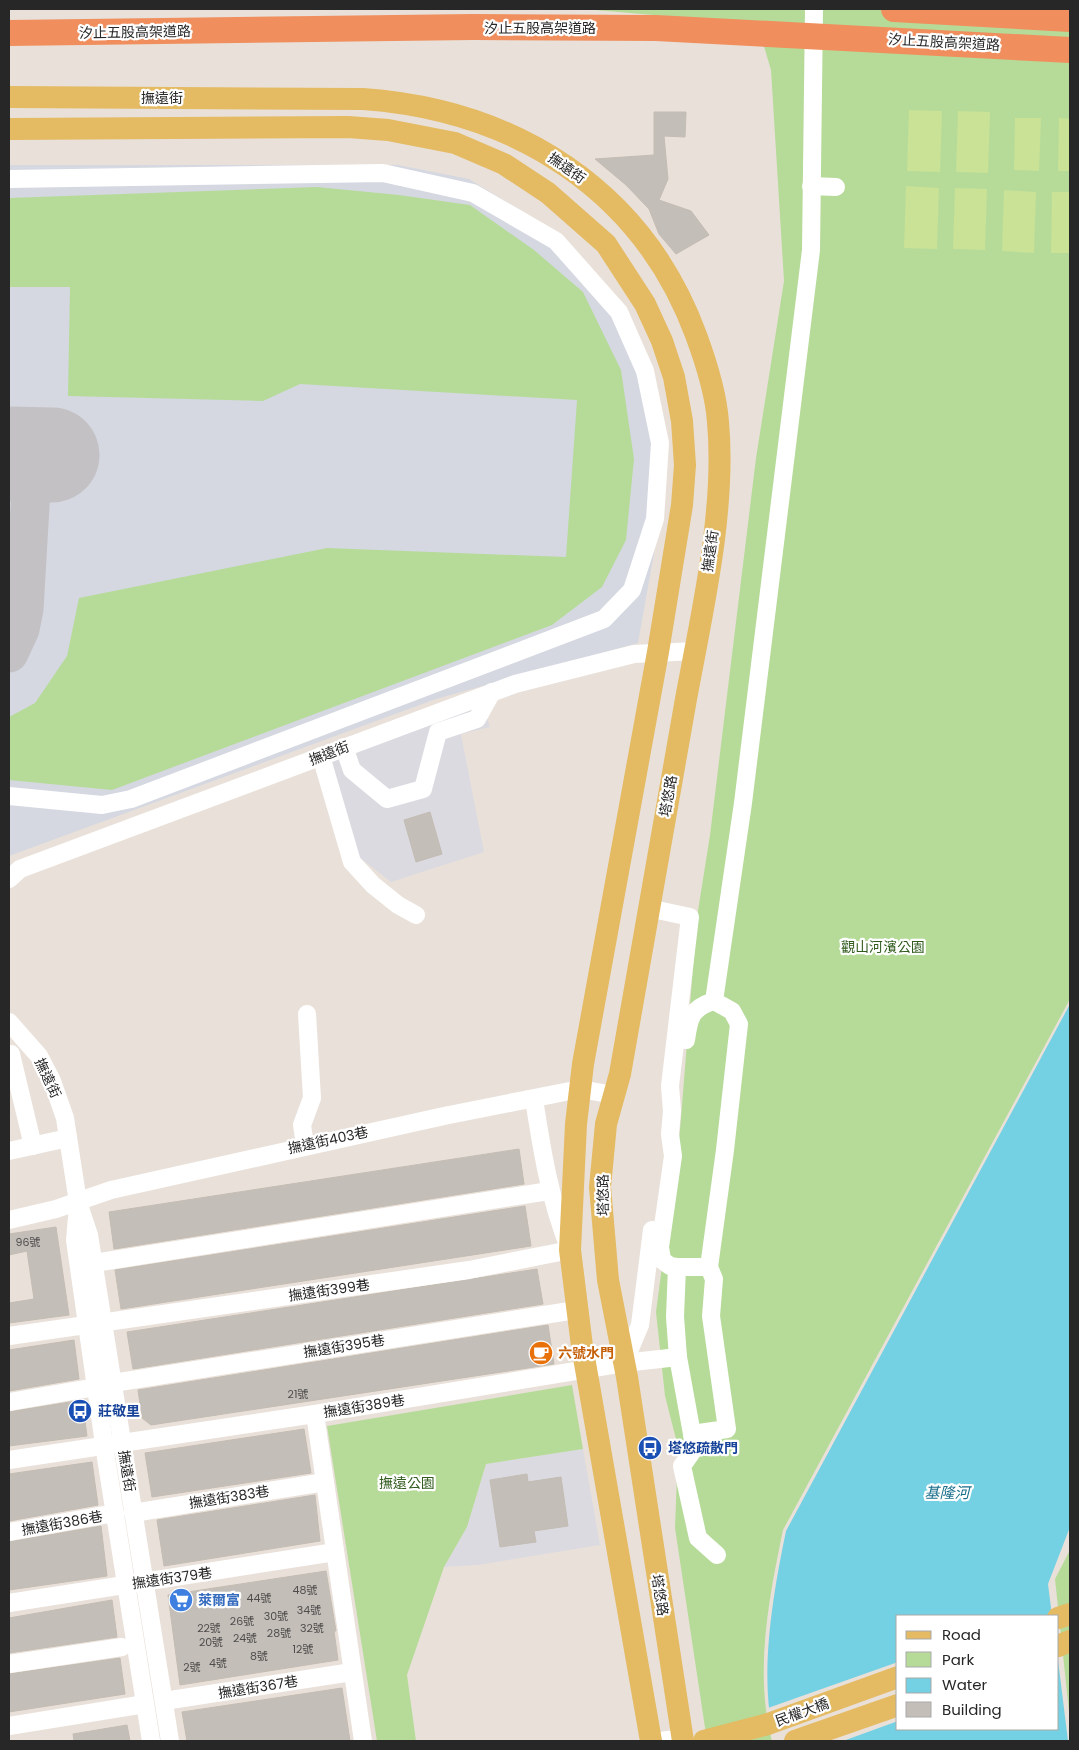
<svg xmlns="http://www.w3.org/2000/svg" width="1079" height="1750" font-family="Poppins,'Noto Sans TC',sans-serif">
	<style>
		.industrial { fill: #dbdae1 }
		.airport { fill: #d5d8e1 }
		.green { fill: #b6db99 }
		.pitch { fill: #c9e296 }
		.water { fill: #74d0e3 }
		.pier { fill: #e9e1d9 }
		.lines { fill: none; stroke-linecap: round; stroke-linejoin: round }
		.taxiway { stroke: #c3c1c4; stroke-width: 39 }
		.runway { stroke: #c3c1c4; stroke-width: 95 }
		.building { fill: #c4beb9; stroke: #c3bcb3 }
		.minor { stroke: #fff; stroke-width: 18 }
		.major { stroke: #e4ba63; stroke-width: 22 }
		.highway { stroke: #f08f5d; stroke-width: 26 }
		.labels { text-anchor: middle; stroke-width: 4.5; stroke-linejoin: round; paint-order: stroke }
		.number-label { font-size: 11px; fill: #4e4d4c }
		.street-label { font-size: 14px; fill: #272727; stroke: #fff }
		.park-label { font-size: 14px; fill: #315c1e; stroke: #fff }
		.food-label { font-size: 14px; font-weight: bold; fill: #c56008; stroke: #fff; text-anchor: start }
		.transit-label { font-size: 14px; font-weight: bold; fill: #164399; stroke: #fff; text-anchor: start }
		.shop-label { font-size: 14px; font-weight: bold; fill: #366cbe; stroke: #fff; text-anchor: start }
		.water-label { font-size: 15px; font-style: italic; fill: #186d8a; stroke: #fff }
	</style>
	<rect width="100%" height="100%" fill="#e9e1d9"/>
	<g class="industrial">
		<polygon points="483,706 490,727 461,734 484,852 391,882 359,857 328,759"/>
		<polygon points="583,1449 600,1545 478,1565 444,1567 467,1527 486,1464"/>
	</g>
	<polygon class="airport" points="9,165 398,165 469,179 559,234 652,375 661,514 638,643 436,699 9,856"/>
	<g class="green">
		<path d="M583 9H1070V999L783 1530C769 1597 754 1673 772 1741H707L675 1528 678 1447 665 1396 656 1312 680 1130 697 917 710 835 756 458 784 281 771 70 761 36 688 18Z"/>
		<polygon points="317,187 399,195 470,205 534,250 583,292 621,370 634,459 626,540 602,587 552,625 112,790 9,780 9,717 35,703 67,656 79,598 327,548 566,557 577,400 300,384 263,401 68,396 70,287 9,287 9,198"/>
		<polygon points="572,1385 583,1449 486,1464 467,1527 444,1567 407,1675 416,1741 377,1741 327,1426"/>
		<polygon points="1070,1550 1070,1721 1055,1579"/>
	</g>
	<g class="pitch">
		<polygon points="909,110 942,111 940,172 907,171"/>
		<polygon points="958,111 990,112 988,173 956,172"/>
		<polygon points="1015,118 1041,118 1039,171 1014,170"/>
		<polygon points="1059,118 1070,119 1070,171 1058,171"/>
		<polygon points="906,186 939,188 937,249 904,248"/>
		<polygon points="955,188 987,189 985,250 953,249"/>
		<polygon points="1004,190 1036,192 1034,253 1002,251"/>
		<polygon points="1052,192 1070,192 1070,253 1051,253"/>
	</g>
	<path class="water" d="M1070 1004V1527L1048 1584 1052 1616H898V1729H1058V1660L1068 1741H775C758 1678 773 1594 786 1531Z"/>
	<polygon class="pier" points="898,1662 898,1721 843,1741 772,1741 768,1708"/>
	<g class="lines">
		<polyline class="taxiway" points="9,653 20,629 24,609 33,455"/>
		<polyline class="runway" points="9,454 52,455"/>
	</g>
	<g class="building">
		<polygon points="654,112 686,112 685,137 664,136 668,179 659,200 691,211 709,235 676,254 659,234 649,209 626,185 595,159 654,155"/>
		<polygon points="430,812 442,854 416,862 404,820"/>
		<polygon points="519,1149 524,1184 114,1249 109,1212"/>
		<polygon points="525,1206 531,1246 121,1309 115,1270"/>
		<polygon points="56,1227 69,1315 9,1323 9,1303 34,1299 27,1251 9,1255 9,1234"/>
		<polygon points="537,1269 543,1304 133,1369 127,1332"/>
		<polygon points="548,1325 554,1364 151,1425 142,1418 138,1390"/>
		<polygon points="74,1340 79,1379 9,1391 9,1350"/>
		<polygon points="82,1400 87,1436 9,1446 9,1412"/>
		<polygon points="304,1429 311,1473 152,1497 145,1453"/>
		<polygon points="92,1462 98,1505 9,1521 9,1474"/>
		<polygon points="527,1474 528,1482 561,1477 568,1526 534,1531 536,1542 500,1547 490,1480"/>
		<polygon points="315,1495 320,1541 164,1566 157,1520"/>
		<polygon points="101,1526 107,1576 9,1590 9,1542"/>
		<polygon points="326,1571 336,1631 334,1631 338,1660 180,1685 168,1595"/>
		<polygon points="112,1600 117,1637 9,1653 9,1618"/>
		<polygon points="120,1658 125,1694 9,1712 9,1674"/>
		<polygon points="342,1688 350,1741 187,1741 182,1712"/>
		<polygon points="127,1725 130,1741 74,1741 73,1734"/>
	</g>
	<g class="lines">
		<g class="minor">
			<polyline points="9,179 383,173 473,193 556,241 619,312 645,371 660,443 655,519 632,590 604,619 131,799 102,805 9,796"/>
			<polyline points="811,186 836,187"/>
			<polyline points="344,747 352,770 387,799 423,789 438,732 477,719 492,692"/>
			<polyline points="321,756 352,862 373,885 398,905 416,915"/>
			<polyline points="9,879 20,869 515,684 634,654 695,651"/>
			<polyline points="648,908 690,917 670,1086 672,1111 670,1134 673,1156 660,1247 662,1260 670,1266 677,1267"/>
			<polyline points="9,1022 39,1056 52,1081 65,1118 78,1202 89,1235 170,1741"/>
			<path d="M686 1040C689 1018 691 1008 714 1001"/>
			<polyline points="11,1054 33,1146"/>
			<polyline points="305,1145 302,1125 312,1098 307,1014"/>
			<polyline points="9,1151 68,1138"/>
			<polyline points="78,1205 75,1240 106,1458 151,1741"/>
			<polyline points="9,1220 56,1209 111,1190 444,1116 580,1089 614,1095"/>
			<polyline points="94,1263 549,1191"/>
			<polyline points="709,1267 677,1267 675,1317 678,1357 692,1434 727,1429 711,1316 714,1279 709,1267 725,1150 739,1024 732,1011 714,1001 743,803 811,250 814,9"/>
			<path d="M9 1336 469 1270 570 1250C550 1201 542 1151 534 1099"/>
			<polyline points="624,1363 640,1325 652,1230"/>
			<polyline points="113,1383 576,1310"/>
			<polyline points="9,1402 96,1387"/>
			<polyline points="315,1414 363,1741"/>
			<polyline points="692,1434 694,1449 682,1466 698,1538 717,1555"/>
			<polyline points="9,1460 315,1414 624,1363 678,1357"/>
			<polyline points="133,1513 325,1482"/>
			<polyline points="9,1532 115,1513"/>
			<polyline points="9,1603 335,1552"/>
			<polyline points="9,1664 122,1647"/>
			<polyline points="164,1701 352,1672"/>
			<polyline points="9,1726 145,1704"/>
			<polyline points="661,1741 682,1738"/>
		</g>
		<g class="major">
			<path d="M9 97 363 99C515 110 642 189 696 335 706 362 716 393 718 422 726 510 702 612 686 699 663 824 641 949 620 1074L606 1124 600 1187 608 1280 627 1377 683 1741"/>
			<polyline points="9,129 348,127 388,130 455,143 504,164 548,193 606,244 645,304 662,341 674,377 682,421 685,465 682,505 658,652 583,1064 576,1124 570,1250 582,1346 651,1741"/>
			<polyline points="1058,1618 1070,1614"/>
			<polyline points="1058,1646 1070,1641"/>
			<polyline points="704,1741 768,1724 898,1677"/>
			<polyline points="795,1741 898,1705"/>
		</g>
		<g class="highway">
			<polyline points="894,9 1070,19"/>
			<polyline points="9,33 473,27 656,28 1070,50"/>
		</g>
	</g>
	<defs>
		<g id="cafe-disc" transform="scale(1.25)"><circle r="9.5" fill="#e8710a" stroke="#fff"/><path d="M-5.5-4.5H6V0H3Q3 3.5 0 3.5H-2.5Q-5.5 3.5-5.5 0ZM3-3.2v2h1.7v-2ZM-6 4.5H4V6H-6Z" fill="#fff"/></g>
		<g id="bus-disc" transform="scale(1.25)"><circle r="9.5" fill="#1a4fb4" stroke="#fff"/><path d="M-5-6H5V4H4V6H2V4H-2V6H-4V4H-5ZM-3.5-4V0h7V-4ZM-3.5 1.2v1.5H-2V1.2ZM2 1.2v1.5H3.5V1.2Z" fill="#fff"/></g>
		<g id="supermarket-disc" transform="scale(1.25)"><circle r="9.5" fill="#3f7fe0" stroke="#fff"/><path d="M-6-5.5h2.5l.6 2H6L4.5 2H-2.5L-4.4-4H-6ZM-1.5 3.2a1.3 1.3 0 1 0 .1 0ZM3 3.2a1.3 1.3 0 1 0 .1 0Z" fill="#fff"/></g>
	</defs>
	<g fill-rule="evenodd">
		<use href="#cafe-disc" x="541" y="1353"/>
		<use href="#bus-disc" x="80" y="1411"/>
		<use href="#bus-disc" x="650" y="1448"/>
		<use href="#supermarket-disc" x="181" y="1600"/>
	</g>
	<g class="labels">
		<g class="number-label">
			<text x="28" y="1246">96號</text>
			<text x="298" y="1398">21號</text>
			<text x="305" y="1594">48號</text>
			<text x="259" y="1602">44號</text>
			<text x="309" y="1614">34號</text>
			<text x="276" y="1620">30號</text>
			<text x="242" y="1625">26號</text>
			<text x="209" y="1632">22號</text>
			<text x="312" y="1632">32號</text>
			<text x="279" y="1637">28號</text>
			<text x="245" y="1642">24號</text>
			<text x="211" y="1646">20號</text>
			<text x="303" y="1653">12號</text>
			<text x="259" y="1660">8號</text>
			<text x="218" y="1667">4號</text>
			<text x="192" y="1671">2號</text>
		</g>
		<g class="street-label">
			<text x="540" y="33">汐止五股高架道路</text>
			<text transform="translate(135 32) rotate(-1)" y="5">汐止五股高架道路</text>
			<text transform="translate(944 42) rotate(3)" y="5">汐止五股高架道路</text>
			<text x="162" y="103">撫遠街</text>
			<text transform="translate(567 168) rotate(35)" y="5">撫遠街</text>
			<text transform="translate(710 551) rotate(-82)" y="5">撫遠街</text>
			<text transform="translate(329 753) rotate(-21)" y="5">撫遠街</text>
			<text transform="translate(668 796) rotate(-80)" y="5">塔悠路</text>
			<text transform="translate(48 1078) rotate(65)" y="5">撫遠街</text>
			<text transform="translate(328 1140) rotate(-12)" y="5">撫遠街403巷</text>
			<text transform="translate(603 1195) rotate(-91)" y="5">塔悠路</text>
			<text transform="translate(329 1290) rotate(-8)" y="5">撫遠街399巷</text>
			<text transform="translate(344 1346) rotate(-9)" y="5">撫遠街395巷</text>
			<text transform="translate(364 1406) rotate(-9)" y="5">撫遠街389巷</text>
			<text transform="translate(127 1471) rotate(81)" y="5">撫遠街</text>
			<text transform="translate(229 1497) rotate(-9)" y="5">撫遠街383巷</text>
			<text transform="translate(62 1523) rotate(-10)" y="5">撫遠街386巷</text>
			<text transform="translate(172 1578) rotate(-8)" y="5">撫遠街379巷</text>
			<text transform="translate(660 1595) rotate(81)" y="5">塔悠路</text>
			<text transform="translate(258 1687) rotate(-9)" y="5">撫遠街367巷</text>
			<text transform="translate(802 1712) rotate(-20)" y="5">民權大橋</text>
		</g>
		<g class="park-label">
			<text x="883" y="952">觀山河濱公園</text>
			<text x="407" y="1488">撫遠公園</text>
		</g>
		<g class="food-label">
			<text x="558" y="1358">六號水門</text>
		</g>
		<g class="transit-label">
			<text x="98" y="1416">莊敬里</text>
			<text x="668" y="1453">塔悠疏散門</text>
		</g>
		<g class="shop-label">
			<text x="198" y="1605">萊爾富</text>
		</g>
		<g class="water-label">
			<text x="947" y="1498">基隆河</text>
		</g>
	</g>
	<rect width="1079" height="1750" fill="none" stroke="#272727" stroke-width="20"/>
	<rect x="896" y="1615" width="162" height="115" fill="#ffffff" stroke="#a9a9a9"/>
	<rect x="906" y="1631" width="25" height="8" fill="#e4ba63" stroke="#a9a9a9"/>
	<text x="942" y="1640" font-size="15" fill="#272727">Road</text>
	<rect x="906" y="1652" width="25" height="15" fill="#b6db99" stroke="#a9a9a9"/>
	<text x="942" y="1665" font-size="15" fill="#272727">Park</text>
	<rect x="906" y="1678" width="25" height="15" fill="#74d0e3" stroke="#a9a9a9"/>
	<text x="942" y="1690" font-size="15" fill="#272727">Water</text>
	<rect x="906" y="1702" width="25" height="15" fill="#c4beb9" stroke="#a9a9a9"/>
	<text x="942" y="1715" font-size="15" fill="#272727">Building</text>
</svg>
